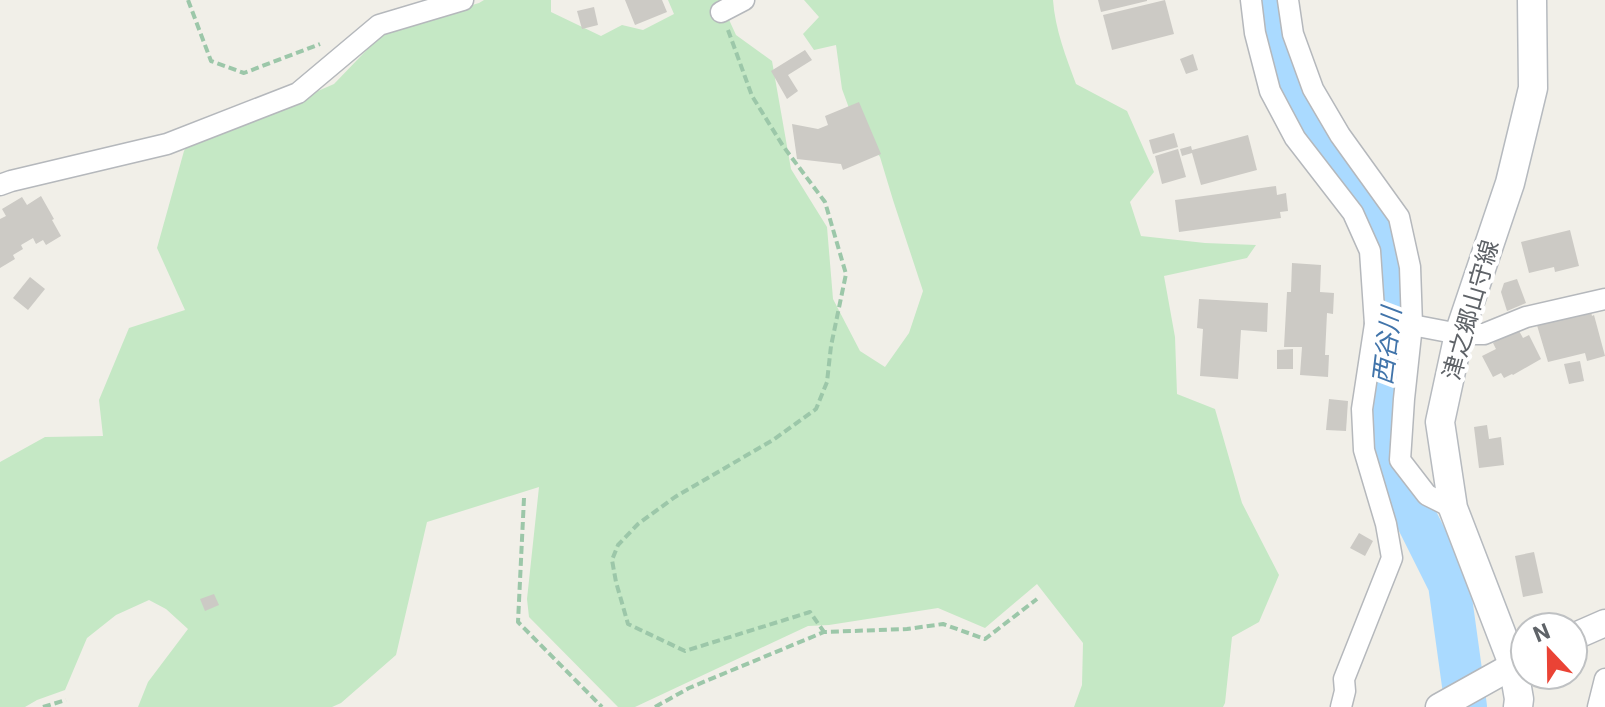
<svg xmlns="http://www.w3.org/2000/svg" width="1605" height="707" font-family="Roboto,'Noto Sans JP',sans-serif">
	<style>
		.green { fill: #c5e8c5 }
		.lines { fill: none; stroke-linecap: round; stroke-linejoin: round }
		.river { stroke: #aadaff; stroke-width: 42 }
		.building { fill: #cccac5 }
		.minor-casing { stroke: #b5b8bc; stroke-width: 23 }
		.tertiary-casing { stroke: #b5b8bc; stroke-width: 29 }
		.secondary-casing { stroke: #b6babf; stroke-width: 31 }
		.path { stroke: #9cc7a9; stroke-width: 4; stroke-dasharray: 8 4; stroke-linecap: butt }
		.minor { stroke: #fff; stroke-width: 20 }
		.tertiary { stroke: #fff; stroke-width: 26 }
		.secondary { stroke: #fff; stroke-width: 28 }
		.labels { text-anchor: middle; stroke-width: 8; stroke-linejoin: round; paint-order: stroke }
		.street-label { font-size: 24px; fill: #5f6368; stroke: #fff }
		.water-label { font-size: 26px; font-style: italic; fill: #4174aa; stroke: #fff }
	</style>
	<rect width="100%" height="100%" fill="#f1efe8"/>
	<path class="green" d="M484 0H551V12L601 36 622 25 643 30 674 14 668 0H720L736 35 772 61 791 169 827 227 833 299 860 351 885 367 909 333 923 291 893 200 880 157 853 119 842 89 836 45 814 50 803 34 819 17 804 0H1053C1055 29 1066 57 1076 84L1127 111 1154 172 1130 202 1141 236 1205 243 1256 245 1247 258 1164 276 1175 337 1177 394 1215 409 1242 503 1279 575 1259 622 1232 637 1225 703 1223 707H1074L1082 685 1083 643 1037 584 985 628 938 608 829 625 808 626 635 707H618L529 617 527 599 539 487 427 522 396 655 341 703 332 707H138L148 682 188 629 166 609 149 600 116 615 87 638 65 690 37 700 25 707H0V462L45 437 103 436 99 400 129 328 185 310 157 248 184 151 192 138 249 121 334 84 384 32 479 3Z"/>
	<g class="lines">
		<polyline class="river" points="1271,0 1276,38 1303,120 1344,169 1374,211 1390,238 1396,279 1378,417 1384,462 1414,514 1449,584 1466,707"/>
	</g>
	<g class="building">
		<polygon points="625,0 662,0 667,12 635,25"/>
		<polygon points="1098,0 1147,0 1147,1 1101,12"/>
		<polygon points="1165,0 1174,34 1112,50 1103,15"/>
		<polygon points="594,7 598,25 582,29 577,11"/>
		<polygon points="805,50 812,60 788,75 798,91 787,99 771,71"/>
		<polygon points="1193,54 1198,70 1186,74 1180,59"/>
		<polygon points="859,102 881,154 843,170 841,164 797,159 792,124 818,129 828,125 825,116"/>
		<polygon points="1174,133 1178,147 1153,154 1149,140"/>
		<polygon points="1248,135 1257,170 1201,185 1192,153 1182,156 1180,149 1191,146 1192,150"/>
		<polygon points="1178,149 1186,177 1162,184 1155,156"/>
		<polygon points="1276,186 1277,195 1286,193 1288,211 1280,212 1281,218 1179,232 1175,200"/>
		<polygon points="41,196 54,219 52,220 61,236 46,245 43,240 36,244 33,238 21,245 23,249 13,255 15,259 0,268 0,219 6,216 2,209 22,197 27,205"/>
		<polygon points="1570,230 1579,266 1555,272 1554,267 1529,273 1521,242"/>
		<polygon points="1292,263 1321,265 1320,292 1334,293 1333,314 1327,313 1325,355 1329,355 1328,377 1300,375 1302,347 1284,347 1287,292 1291,292"/>
		<polygon points="30,277 45,289 28,310 13,298"/>
		<polygon points="1517,279 1526,303 1507,311 1501,292 1504,283"/>
		<polygon points="1199,299 1268,303 1267,332 1241,330 1238,379 1200,376 1203,329 1197,328"/>
		<polygon points="1590,307 1592,316 1594,315 1605,356 1587,361 1585,353 1548,362 1536,322"/>
		<polygon points="1518,329 1523,338 1529,335 1541,359 1513,375 1512,374 1504,378 1501,373 1493,377 1482,356 1496,349 1493,343"/>
		<polygon points="1293,349 1293,369 1277,369 1277,350"/>
		<polygon points="1580,361 1584,381 1569,384 1564,364"/>
		<polygon points="1329,399 1348,401 1346,431 1326,430"/>
		<polygon points="1487,425 1489,439 1501,437 1504,465 1479,468 1474,427"/>
		<polygon points="1359,533 1373,541 1365,556 1350,548"/>
		<polygon points="1534,552 1543,593 1523,597 1515,556"/>
		<polygon points="214,594 219,605 205,611 200,599"/>
	</g>
	<g class="lines">
		<g class="minor-casing">
			<g id="minor">
				<polyline points="1251,0 1255,33 1270,91 1295,138 1353,213 1370,251 1375,324 1362,409 1364,450 1386,524 1392,558 1344,679 1345,691 1341,707"/>
				<polyline points="1288,0 1293,34 1313,89 1340,135 1399,217 1410,267 1412,325 1404,399 1400,460 1427,495 1453,508"/>
				<polyline points="721,12 744,0"/>
				<polyline points="0,185 11,181 167,144 298,93 379,25 463,0"/>
				<polyline points="1375,324 1412,325 1459,334 1484,334 1526,317 1605,299"/>
				<polyline points="1598,707 1605,679"/>
			</g>
		</g>
		<g class="tertiary-casing">
			<g id="tertiary">
				<polyline points="1573,637 1605,623"/>
				<polyline points="1439,707 1525,659"/>
			</g>
		</g>
		<g class="secondary-casing">
			<polyline id="secondary" points="1518,707 1519,699 1513,664 1453,508 1440,422 1459,334 1510,183 1533,88 1532,0"/>
		</g>
		<g class="path">
			<polyline points="188,0 211,61 244,73 320,44"/>
			<polyline points="728,30 752,96 783,146 825,202 846,274 831,346 827,382 816,409 773,440 675,497 638,524 618,545 612,560 616,582 628,624 685,651 810,612 824,632"/>
			<polyline points="524,498 518,622 602,707"/>
			<polyline points="43,707 66,700"/>
			<polyline points="655,707 689,688 824,632 907,629 943,624 985,639 1037,599"/>
		</g>
		<use href="#minor" class="minor"/>
		<use href="#tertiary" class="tertiary"/>
		<use href="#secondary" class="secondary"/>
	</g>
	<g class="labels">
		<g class="street-label">
			<text transform="translate(1471 310) rotate(-74)" y="8">津之郷山守線</text>
		</g>
		<g class="water-label">
			<text transform="translate(1387 346) rotate(-83)" y="9">西谷川</text>
		</g>
	</g>
	<g transform="translate(1549 651) rotate(338)"><circle r="38" fill="#ffffff" stroke="#bfc1c3" stroke-width="2"/>
	<path d="M0-6L14 30L0 20L-14 30Z" fill="#ea4335"/>
	<text y="-12" font-size="22" font-weight="bold" text-anchor="middle" fill="#5f6368">N</text>
	</g>
</svg>
